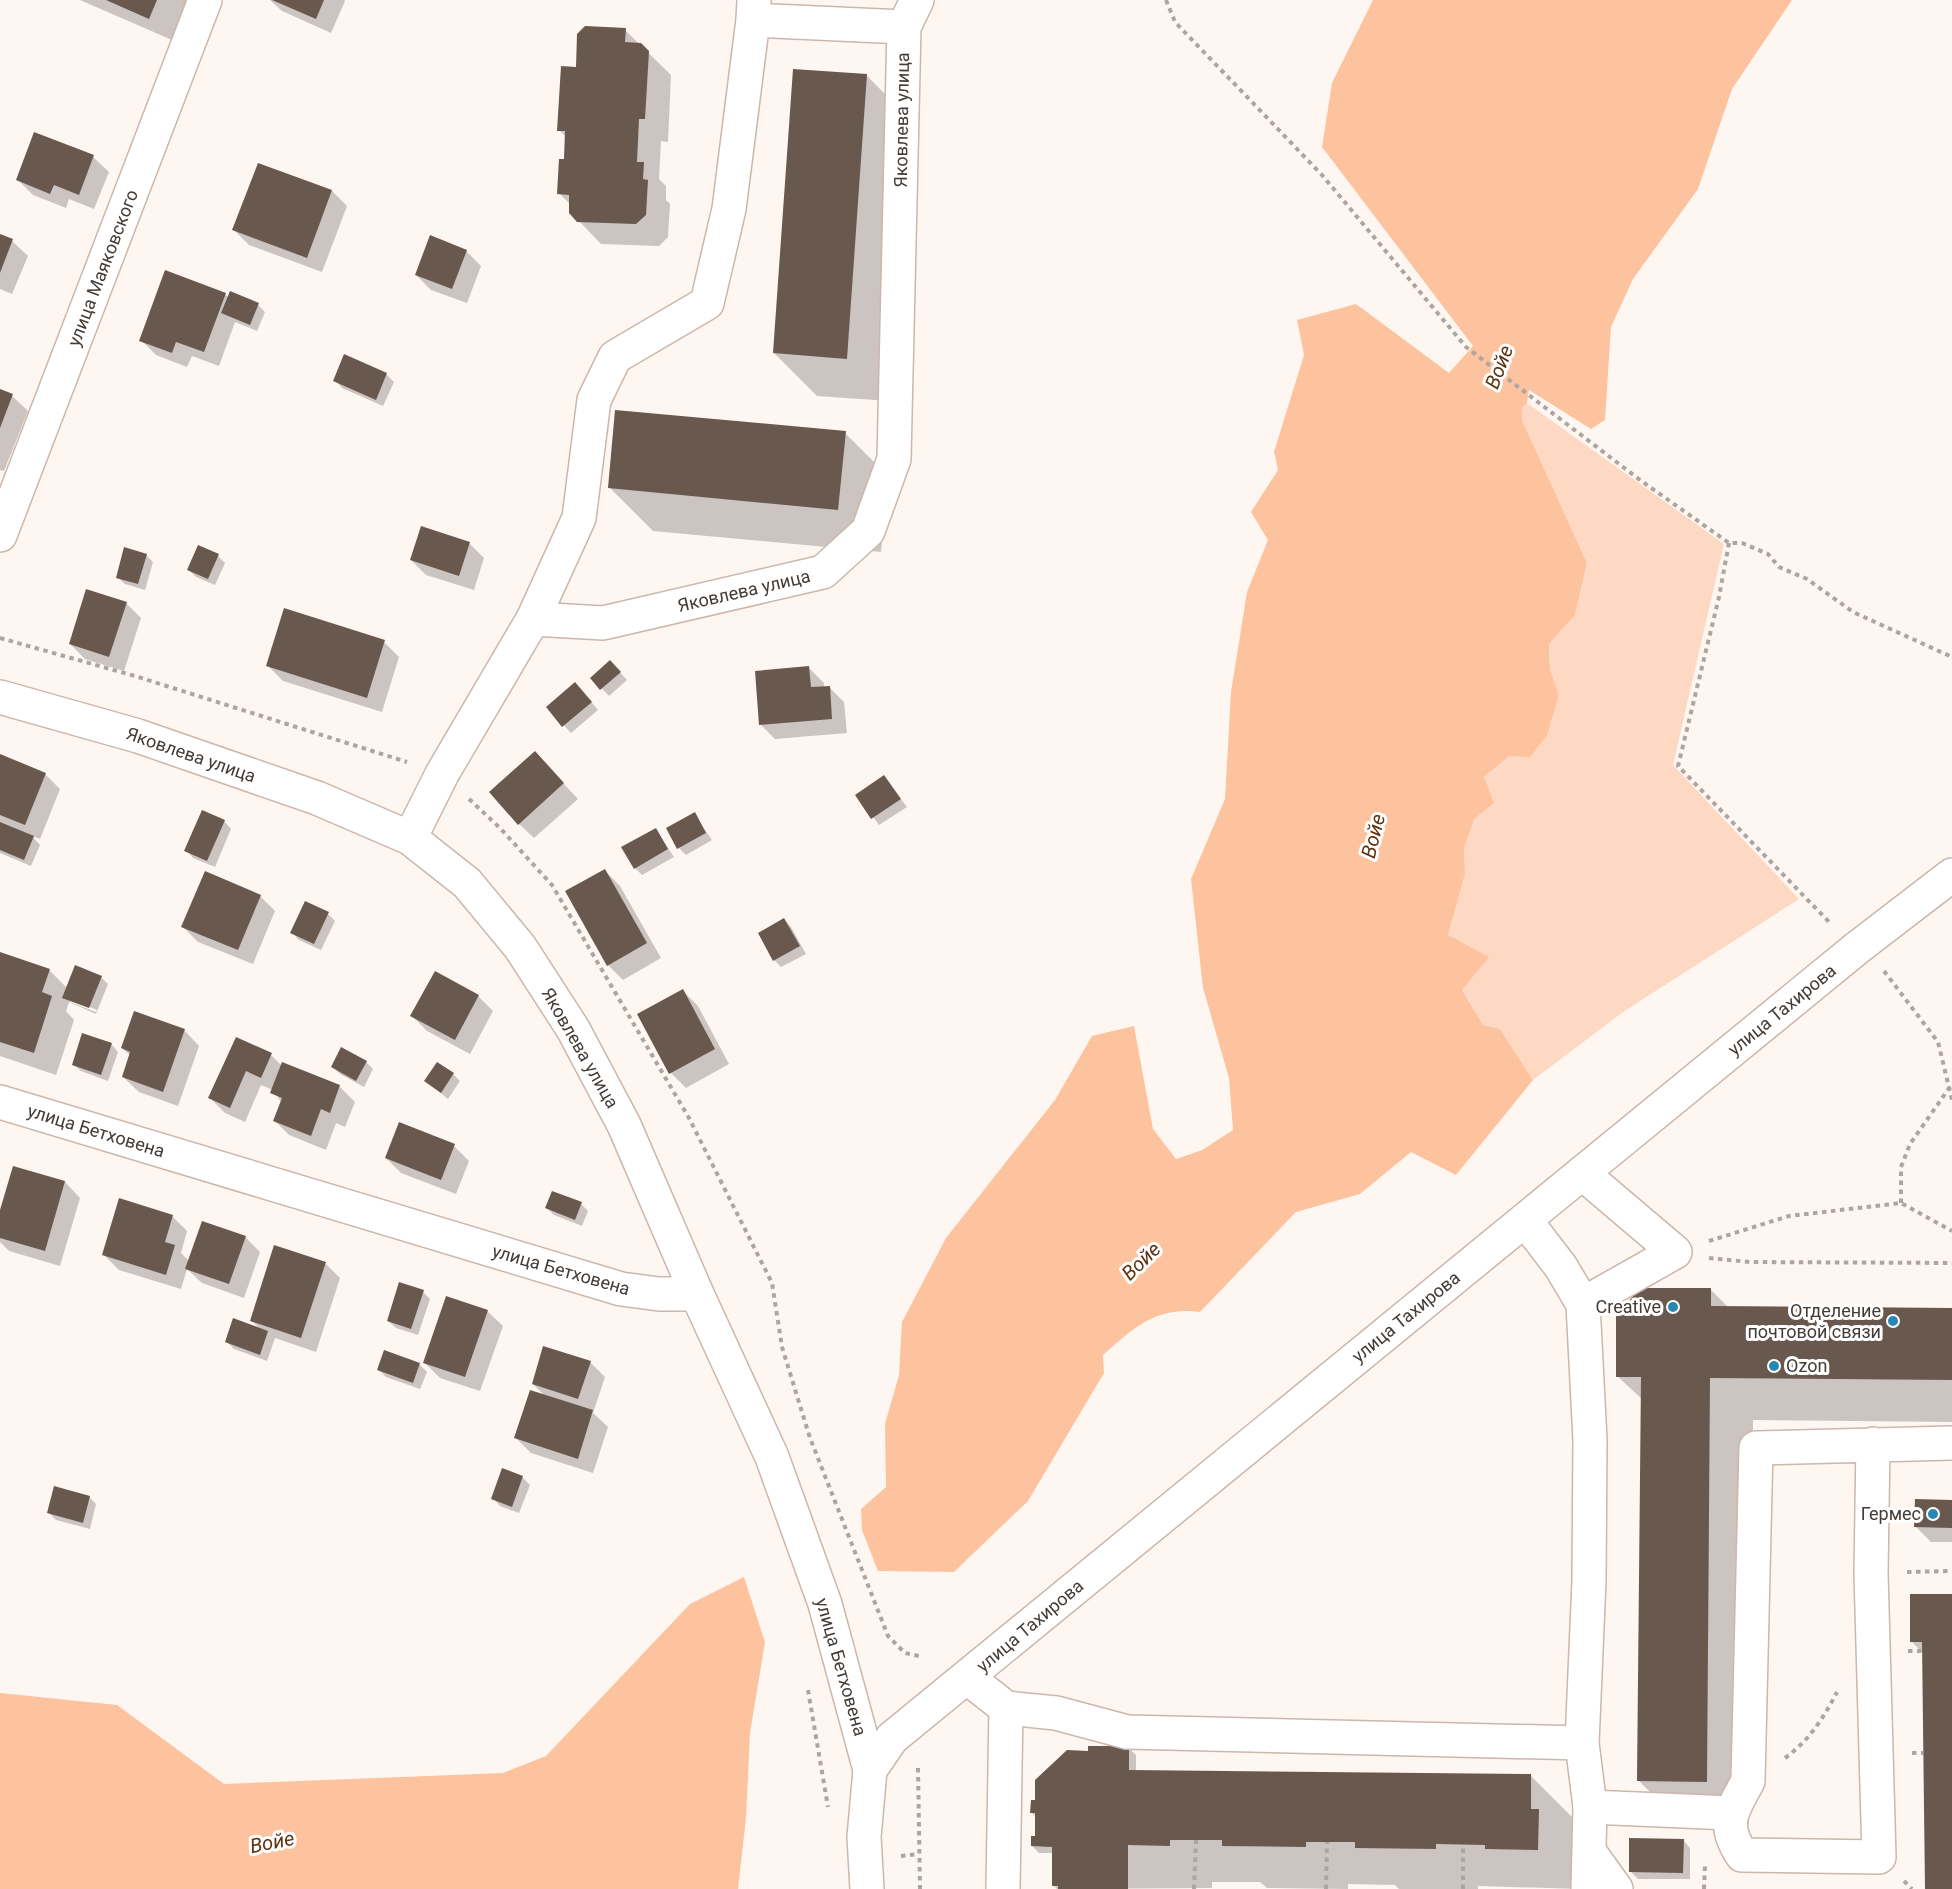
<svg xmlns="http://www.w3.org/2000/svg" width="1952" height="1889" font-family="Roboto,sans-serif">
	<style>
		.green { fill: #fdd9c3 }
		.water { fill: #fdc39e }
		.shadow { fill: #0003; fill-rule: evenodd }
		.building { fill: #69584e }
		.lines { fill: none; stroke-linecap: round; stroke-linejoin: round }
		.minor-casing { stroke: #cbb7ab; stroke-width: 36 }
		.major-casing { stroke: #cbb7ab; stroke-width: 36 }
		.path { stroke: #ada5a0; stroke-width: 4; stroke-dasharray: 4.5 4.5; stroke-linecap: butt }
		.minor { stroke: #fff; stroke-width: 33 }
		.major { stroke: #fff; stroke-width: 33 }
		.poi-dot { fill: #2887b3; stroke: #fff; stroke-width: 2 }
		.labels { text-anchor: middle; stroke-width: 6; stroke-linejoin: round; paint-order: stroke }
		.street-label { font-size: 18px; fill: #433b36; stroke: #fff }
		.poi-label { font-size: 18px; fill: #433b36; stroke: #fff; text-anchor: end }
		.water-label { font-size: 20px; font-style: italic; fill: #5f3210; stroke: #fff }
	</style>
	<rect width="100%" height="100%" fill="#fef6f1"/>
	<polygon class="green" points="1527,403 1724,544 1673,765 1799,899 1623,1012 1533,1080 1500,1029 1483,1025 1462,990 1448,935 1465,874 1464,848 1484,777 1509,756 1559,695 1550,670 1549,644 1575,615 1587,563 1522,420 1522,408"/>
	<g class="water">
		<path d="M1373 0H1792L1732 89 1698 189 1633 279 1611 327 1605 420 1591 429 1529 390 1527 403 1522 408V420L1587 563 1575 615 1549 644 1550 670 1559 695 1547 735 1530 757 1509 756 1484 777 1494 803 1474 819 1464 848 1465 874 1448 935 1489 957 1462 990 1483 1025 1500 1029 1533 1080 1456 1175 1411 1152 1360 1194 1296 1212 1200 1312C1156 1306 1135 1327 1103 1355L1104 1373 1028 1501 954 1572 878 1571 862 1530 861 1509 886 1487 885 1424 899 1375 902 1322 946 1238 1055 1100 1092 1036 1134 1026 1153 1129 1176 1159 1202 1150 1233 1130 1229 1078 1203 988 1191 879 1225 799 1231 692 1247 592 1268 540 1251 512 1278 470 1274 452 1304 355 1297 320 1356 304 1449 373 1473 346 1322 147 1332 83Z"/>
		<polygon points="744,1577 765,1642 750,1733 746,1818 738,1889 0,1889 0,1693 117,1705 224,1784 503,1773 546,1756 690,1604"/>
	</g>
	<g class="shadow">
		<polygon points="80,0 189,0 172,40"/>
		<polygon points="270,0 344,0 345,1 331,33 282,11"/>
		<polygon points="625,30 671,75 668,142 661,141 659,179 666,186 666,200 670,204 668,237 659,246 601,244 578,220 571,205 559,193 567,138 559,130 577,68"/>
		<polygon points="866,75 909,118 889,401 817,396 774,353"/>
		<polygon points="35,134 93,157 109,172 94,209 69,199 66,208 33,195 18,180"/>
		<polygon points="332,191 347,206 322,272 249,245 234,230"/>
		<polygon points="0,236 12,241 28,256 12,294 0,289"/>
		<polygon points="466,251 481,266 467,303 431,290 416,275"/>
		<polygon points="225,294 229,298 258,305 265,312 257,331 235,322 219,366 192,356 187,367 156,355 141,340"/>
		<polygon points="345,356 386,374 394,382 383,406 342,388 335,380"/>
		<polygon points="0,391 12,396 28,411 4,471 0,470"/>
		<polygon points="845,433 888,476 881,552 653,531 610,488"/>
		<polygon points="469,543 484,558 474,590 426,575 411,560"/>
		<polygon points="146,555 153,562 145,590 125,584 117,577"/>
		<polygon points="218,556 225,563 215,585 196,577 189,570"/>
		<polygon points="126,603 141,618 124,671 85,659 70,644"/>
		<polygon points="384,642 399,657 382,712 283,681 268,666"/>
		<polygon points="809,668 824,683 824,688 829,687 844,702 847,733 775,739 760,724"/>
		<polygon points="617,669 627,680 609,696 592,678"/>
		<polygon points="582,691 598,710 571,733 548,708"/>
		<polygon points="535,753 578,799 534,838 519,824"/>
		<polygon points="0,755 45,774 60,789 40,839 32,836 40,845 31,866 0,853"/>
		<polygon points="884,777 907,807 879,825 857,795"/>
		<polygon points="694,814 712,840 686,855 679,848"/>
		<polygon points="224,821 231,829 215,867 193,858 186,850"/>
		<polygon points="656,830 674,857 642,875 635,868"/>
		<polygon points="605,871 620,886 661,958 623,980 608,965"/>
		<polygon points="260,896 275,911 253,964 198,942 183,927"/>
		<polygon points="328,914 335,921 321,950 299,940 292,932"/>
		<polygon points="784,920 791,927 806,954 781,967 774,960"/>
		<path d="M0 954 49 970 67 988 101 977 108 984 96 1014 69 1002 66 1011 74 1020 56 1075 0 1056ZM70 999 97 1010 96 1012 70 1002Z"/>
		<polygon points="435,973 478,996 493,1011 470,1054 427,1031 412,1016"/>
		<polygon points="683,991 698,1006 729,1064 686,1088 671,1073"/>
		<polygon points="184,1030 199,1046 178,1106 139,1092 123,1077 131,1056 122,1048"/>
		<polygon points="236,1039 271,1055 282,1066 340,1087 355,1102 345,1127 336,1123 326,1150 289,1135 274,1120 281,1102 273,1090 261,1085 245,1122 225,1113 210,1098"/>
		<polygon points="111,1044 118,1052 108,1081 81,1071 73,1064"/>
		<polygon points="366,1062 373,1069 364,1087 340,1074 333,1067"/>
		<polygon points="453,1074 460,1081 448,1099 426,1081"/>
		<polygon points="454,1146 469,1161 456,1194 401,1173 386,1158"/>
		<polygon points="14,1168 65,1182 80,1198 60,1266 9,1251 0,1242 0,1215"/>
		<polygon points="581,1204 588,1211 582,1226 554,1215 547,1208"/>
		<polygon points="172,1216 187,1231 181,1253 189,1261 245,1237 260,1252 244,1298 202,1283 187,1269 181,1289 119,1270 104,1255"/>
		<polygon points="325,1263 340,1278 316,1352 275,1338 267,1361 234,1349 227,1342 261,1330 251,1320"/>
		<polygon points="1711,1290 1728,1307 1952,1309 1952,1422 1753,1420 1749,1824 1681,1823 1638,1780 1642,1399 1617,1376"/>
		<polygon points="423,1292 430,1299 418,1335 396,1328 388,1321"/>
		<polygon points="487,1311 503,1326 480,1391 440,1378 425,1363"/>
		<polygon points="385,1352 420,1365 427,1372 420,1389 386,1377 379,1370"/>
		<polygon points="590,1362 605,1377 593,1413 608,1427 593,1473 531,1453 516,1438 546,1397 533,1384"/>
		<polygon points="522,1477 530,1485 519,1513 500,1506 493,1498"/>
		<polygon points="89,1497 96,1504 90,1529 56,1520 49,1513"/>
		<polygon points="1952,1502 1952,1542 1931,1542 1916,1527"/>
		<polygon points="1952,1595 1952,1889 1926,1889 1923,1653 1912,1642"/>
		<polygon points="1129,1748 1136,1755 1136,1771 1531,1776 1574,1819 1581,1889 1478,1886 1478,1889 1399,1889 1395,1885 1348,1884 1348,1889 1267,1888 1260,1882 1212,1882 1212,1888 1057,1889 1053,1885 1054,1853 1039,1853 1032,1846 1037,1838 1037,1818 1032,1813 1037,1802 1090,1752"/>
		<polygon points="1683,1840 1690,1848 1690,1879 1638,1879 1631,1872"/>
	</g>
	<g class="building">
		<polygon points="106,0 157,0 149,19"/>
		<polygon points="272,0 324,0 316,19"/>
		<polygon points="585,26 626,28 625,42 641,43 649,51 645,119 639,119 637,162 644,162 643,179 648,180 646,215 636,224 577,222 569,213 569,195 557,194 559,159 564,159 565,131 557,131 561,66 576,67 577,34"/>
		<polygon points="793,69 867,74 847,359 773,353"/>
		<polygon points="34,132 94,155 79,195 54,185 50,194 16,180"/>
		<polygon points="258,163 332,190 307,258 232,230"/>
		<polygon points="0,234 13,239 0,273"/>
		<polygon points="430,235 467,250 452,289 415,275"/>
		<polygon points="165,270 226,293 204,352 176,342 172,353 139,341"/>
		<polygon points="230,291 259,303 250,325 221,313"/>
		<polygon points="344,354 387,373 376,400 333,381"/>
		<polygon points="0,389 13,394 0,428"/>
		<polygon points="615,410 846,431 838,510 608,488"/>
		<polygon points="421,526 470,542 459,576 410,560"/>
		<polygon points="198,545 219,554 208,579 187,570"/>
		<polygon points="124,547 147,554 138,584 116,578"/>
		<polygon points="86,589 127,602 109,657 69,644"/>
		<polygon points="284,608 385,640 367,698 266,666"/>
		<polygon points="610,660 621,672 600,690 590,678"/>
		<polygon points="809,666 811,687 830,686 832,719 759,725 755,671"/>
		<polygon points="575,682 592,702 562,727 546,707"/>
		<polygon points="535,751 564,783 518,825 489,792"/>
		<polygon points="0,754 46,773 25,825 0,815"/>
		<polygon points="884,775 901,799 871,819 855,795"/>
		<polygon points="202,810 225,820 207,861 184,851"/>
		<polygon points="695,812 706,833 677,849 666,828"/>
		<polygon points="0,822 34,836 24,860 0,850"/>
		<polygon points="656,828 668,849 634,869 621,847"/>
		<polygon points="605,869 647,943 607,966 565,891"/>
		<polygon points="205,871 261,895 238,950 181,927"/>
		<polygon points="305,901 329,912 314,944 290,933"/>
		<polygon points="784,918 800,946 773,961 758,933"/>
		<polygon points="0,952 50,969 42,992 52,996 34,1053 0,1042"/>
		<polygon points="75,965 102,976 89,1008 62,998"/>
		<polygon points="435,971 479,995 455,1040 410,1016"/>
		<polygon points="683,989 715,1049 669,1074 637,1014"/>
		<polygon points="134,1011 185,1029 163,1092 122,1077 130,1052 121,1048"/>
		<polygon points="82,1033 112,1043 101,1075 72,1065"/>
		<polygon points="236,1037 272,1053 261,1078 246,1071 230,1108 208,1098"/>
		<polygon points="341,1047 367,1061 356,1081 331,1067"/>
		<polygon points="282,1062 340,1085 330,1113 321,1109 311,1136 273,1121 282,1098 270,1093"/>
		<polygon points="437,1062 454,1073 441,1093 424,1081"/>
		<polygon points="399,1122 455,1144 441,1180 385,1158"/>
		<polygon points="13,1166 65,1181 45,1251 0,1238 0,1210"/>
		<polygon points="552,1191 582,1202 575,1220 545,1208"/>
		<polygon points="119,1198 173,1215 165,1242 175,1245 166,1275 102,1255"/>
		<polygon points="202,1221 246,1236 229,1284 185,1269"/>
		<polygon points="274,1245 326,1262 301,1338 250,1321"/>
		<polygon points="399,1282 424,1290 411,1329 387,1321"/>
		<polygon points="1640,1288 1711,1288 1711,1306 1952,1308 1952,1380 1710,1378 1707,1782 1637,1781 1641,1377 1616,1377 1616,1316"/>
		<polygon points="446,1296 488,1310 465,1377 423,1363"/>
		<polygon points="233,1318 268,1331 260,1355 225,1342"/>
		<polygon points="543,1346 591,1361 578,1399 532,1384"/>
		<polygon points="384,1350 420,1363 413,1383 377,1370"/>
		<polygon points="530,1390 593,1410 578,1459 514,1438"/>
		<polygon points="502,1468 523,1476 512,1507 491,1499"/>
		<polygon points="54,1486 90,1496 83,1523 47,1513"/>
		<polygon points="1915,1499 1952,1500 1952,1528 1914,1527"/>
		<polygon points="1910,1594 1952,1594 1952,1889 1925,1889 1922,1642 1910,1642"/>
		<polygon points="1088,1746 1129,1746 1129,1770 1531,1774 1531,1809 1539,1809 1538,1850 1485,1849 1485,1845 1436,1844 1436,1849 1355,1848 1355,1842 1306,1842 1306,1847 1222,1846 1222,1840 1170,1840 1170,1846 1128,1845 1128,1889 1058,1889 1058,1886 1052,1886 1052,1847 1031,1846 1031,1836 1035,1836 1035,1813 1030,1813 1031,1800 1035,1800 1035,1780 1067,1750 1088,1751"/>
		<polygon points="1629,1838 1684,1839 1683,1873 1629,1872"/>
	</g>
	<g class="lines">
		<g class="minor-casing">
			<g id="minor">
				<polyline points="753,20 904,27"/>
				<polyline points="0,535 205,0"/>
				<polyline points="533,619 579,518 594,400 615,357 707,303 729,209 753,20 754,0"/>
				<polyline points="0,697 138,736 317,798 410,838 467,883 520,947 573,1029 624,1125 697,1294 772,1457 825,1604 870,1770"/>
				<polyline points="410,838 442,774 533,619 603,623 823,572 868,531 894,459 904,27 917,0"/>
				<polyline points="0,1102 621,1289 659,1294 697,1294"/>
				<polyline points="1582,1173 1675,1252 1583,1304"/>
				<polyline points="1525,1220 1561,1267 1583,1304 1590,1440 1589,1581 1582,1743 1590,1807 1588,1889"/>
				<path d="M1873 1444 1871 1573 1879 1857 1742 1855C1721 1823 1732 1811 1748 1781L1756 1448 1952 1443"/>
				<polyline points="968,1678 1006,1708 1056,1713 1127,1732 1582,1743"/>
				<polyline points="1590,1807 1731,1813"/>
				<polyline points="1591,1854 1616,1889"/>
				<polyline points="1003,1889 1006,1708"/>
			</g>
		</g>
		<g class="major-casing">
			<polyline id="major" points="867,1889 864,1837 870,1770 892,1738 1857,948 1952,875"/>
		</g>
		<g class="path">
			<polyline points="1166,0 1175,22 1322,175 1466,347 1640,480 1729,543 1742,543 1768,554 1779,567 1807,579 1853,612 1952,657"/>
			<polyline points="1729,543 1719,597 1678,766 1831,924"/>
			<polyline points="0,638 135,676 407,762"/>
			<polyline points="469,799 500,828 552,885 689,1118 772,1283 782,1347 810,1438 888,1636 905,1653 923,1657"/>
			<polyline points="1884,971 1938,1042 1952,1100"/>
			<polyline points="1901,1203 1901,1167 1910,1144 1952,1084"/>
			<polyline points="1709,1241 1789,1216 1901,1203 1952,1231"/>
			<polyline points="1709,1258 1750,1262 1952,1263"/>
			<polyline points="1907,1572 1952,1571"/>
			<polyline points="1908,1651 1922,1651"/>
			<polyline points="808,1690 828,1807"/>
			<polyline points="1912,1753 1923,1753"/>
			<path d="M1785 1758C1809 1741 1824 1717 1837 1692"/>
			<polyline points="918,1768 920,1889"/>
			<polyline points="901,1856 919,1854"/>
			<polyline points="1904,1881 1912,1889"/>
			<polyline points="1194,1889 1196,1840"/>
			<polyline points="1326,1889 1327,1842"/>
			<polyline points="1463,1889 1463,1844"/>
			<polyline points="1704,1889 1705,1865"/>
		</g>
		<use href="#minor" class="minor"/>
		<use href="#major" class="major"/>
	</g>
	<g class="poi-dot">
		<circle cx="1673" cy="1307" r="6"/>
		<circle cx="1893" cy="1321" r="6"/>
		<circle cx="1774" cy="1366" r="6"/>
		<circle cx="1933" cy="1514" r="6"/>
	</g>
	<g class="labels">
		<g class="street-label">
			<text transform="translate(902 120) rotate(-89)" y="6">Яковлева улица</text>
			<text transform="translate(103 268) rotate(-69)" y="6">улица Маяковского</text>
			<text transform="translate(744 591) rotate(-13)" y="6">Яковлева улица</text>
			<text transform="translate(191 755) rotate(19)" y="6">Яковлева улица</text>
			<text transform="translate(1782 1010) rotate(-39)" y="6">улица Тахирова</text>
			<text transform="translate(580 1048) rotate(60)" y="6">Яковлева улица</text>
			<text transform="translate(96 1131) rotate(17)" y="6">улица Бетховена</text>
			<text transform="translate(561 1270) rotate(16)" y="6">улица Бетховена</text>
			<text transform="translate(1406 1317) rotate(-39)" y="6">улица Тахирова</text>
			<text transform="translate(1030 1626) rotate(-40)" y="6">улица Тахирова</text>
			<text transform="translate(841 1667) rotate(74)" y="6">улица Бетховена</text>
		</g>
		<g class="poi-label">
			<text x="1661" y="1313">Creative</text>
			<text x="1881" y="1317">Отделение<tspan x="1881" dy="21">почтовой связи</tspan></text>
			<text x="1786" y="1372" text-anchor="start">Ozon</text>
			<text x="1921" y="1520">Гермес</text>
		</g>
		<g class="water-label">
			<text transform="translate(1499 367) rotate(-69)" y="7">Войе</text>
			<text transform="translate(1373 836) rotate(-76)" y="7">Войе</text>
			<text transform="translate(1141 1261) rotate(-44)" y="7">Войе</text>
			<text transform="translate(272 1842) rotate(-11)" y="7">Войе</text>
		</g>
	</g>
</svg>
